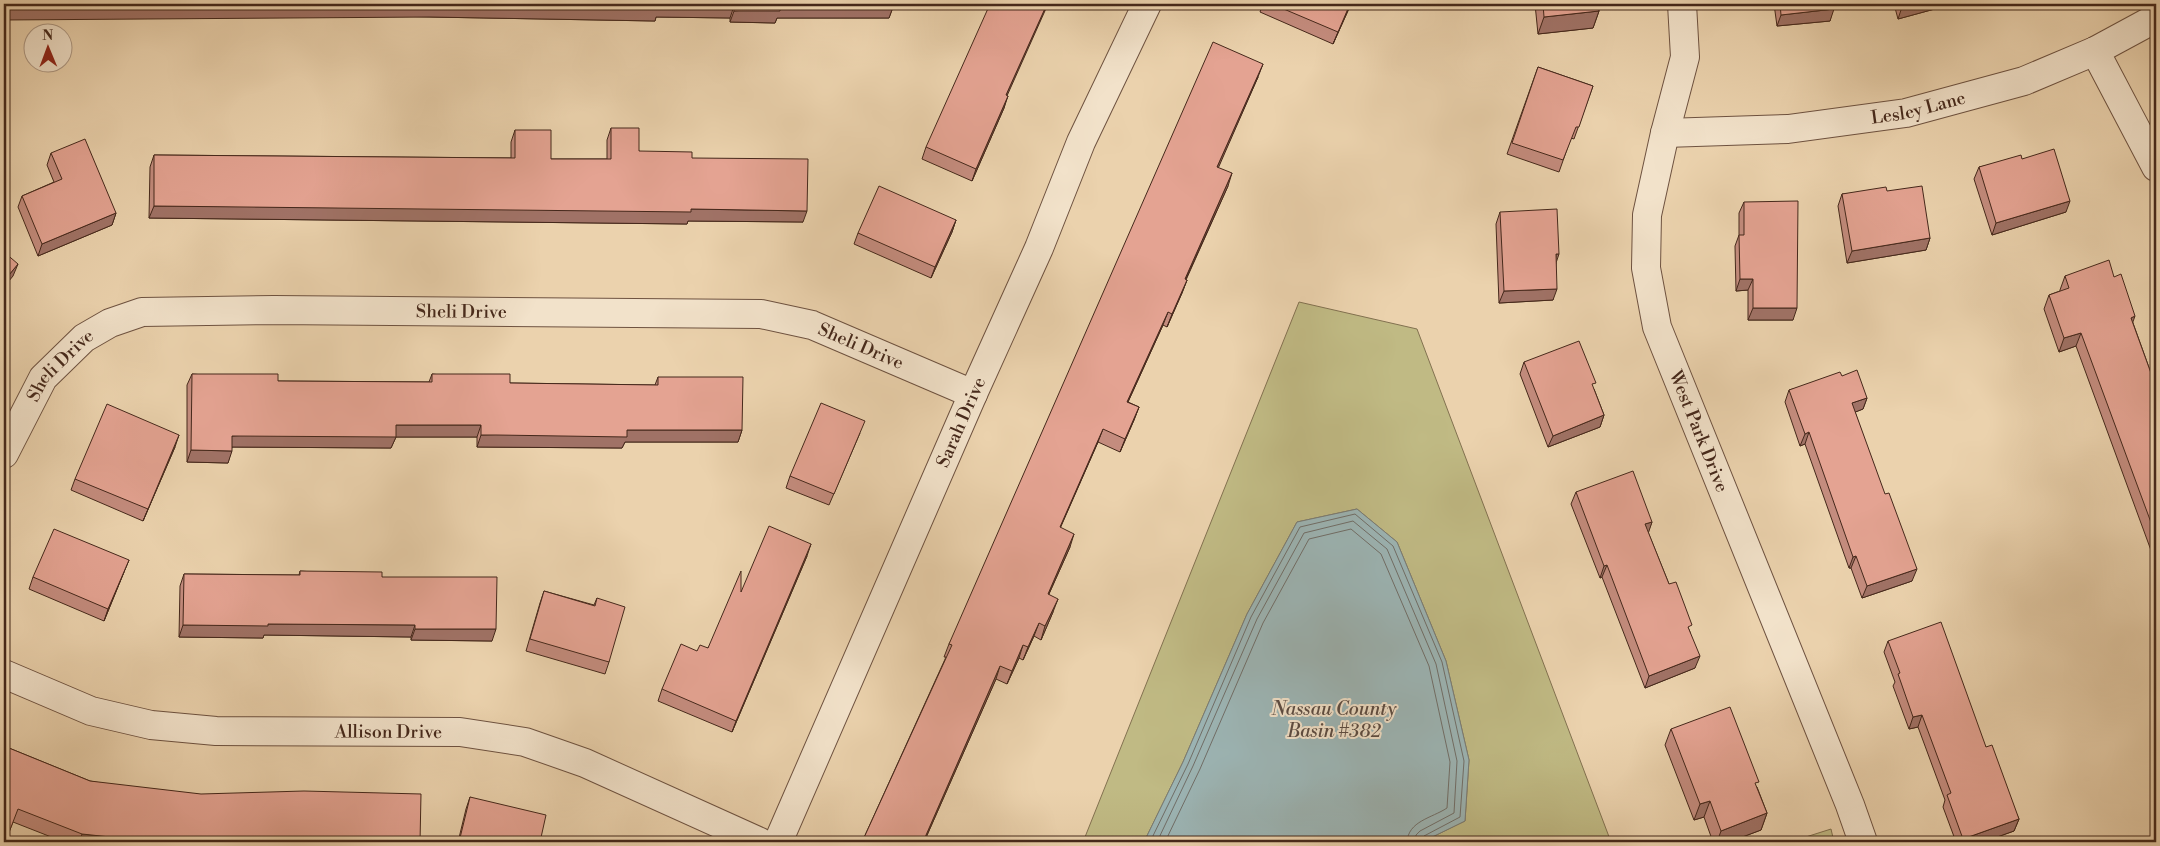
<svg xmlns="http://www.w3.org/2000/svg" width="2160" height="846" font-family="'Libre Bodoni',serif">
	<style>
		.green { fill: #c0ba84; stroke: #827150 }
		.water { fill: #9cb5b5; stroke: #797d77 }
		.lines { fill: none; stroke-linecap: round; stroke-linejoin: round }
		.shore { stroke: #706e68; stroke-width: 1 }
		.minor-casing { stroke: #6e5240; stroke-width: 30 }
		.minor { stroke: #f2e2ca; stroke-width: 28 }
		.wall { fill: #c48c7e; stroke: #45281b }
		.shaded-wall { fill: #a07266; stroke: #45281b }
		.building { fill: #e4a392; stroke: #45281b }
		.labels { text-anchor: middle; stroke-width: 4; stroke-linejoin: round; paint-order: stroke }
		.street-label { font-size: 18px; fill: #45281b; stroke: #f2e2ca }
		.water-label { font-size: 19px; font-style: italic; fill: #5b4b42; stroke: #f2e2ca }
	</style>
	<rect width="100%" height="100%" fill="#ebd2ad"/>
	<filter id="stains"><feTurbulence type="fractalNoise" baseFrequency=".004" numOctaves="4"/><feColorMatrix values="0 0 0 0 .2 0 0 0 0 .09 0 0 0 0 .02 0 0 0 .5 -.17"/></filter>
	<radialGradient id="worn" r=".72"><stop offset=".6" stop-color="#630" stop-opacity="0"/><stop offset="1" stop-color="#630" stop-opacity=".3"/></radialGradient>
	<g class="green">
		<polygon points="1299,302 1417,329 1611,842 1422,842 1465,821 1469,760 1446,661 1397,542 1357,509 1297,522 1247,614 1183,762 1144,842 1083,842"/>
		<polygon points="1831,829 1834,842 1790,842"/>
	</g>
	<polygon class="water" points="1357,509 1397,542 1446,661 1469,760 1465,821 1422,842 1144,842 1183,762 1247,614 1297,522"/>
	<g class="lines">
		<g class="shore">
			<polyline points="1150,842 1188,764 1251,617 1300,527 1355,514 1393,546 1442,662 1464,761 1460,817 1424,836 1421,842"/>
			<polyline points="1157,842 1193,766 1257,619 1304,533 1353,521 1387,549 1436,664 1457,761 1454,813 1420,831 1416,835 1415,842"/>
			<path d="M1165 842 1200 769 1263 623 1309 539 1351 529 1381 554 1429 666 1450 762 1447 808C1432 818 1408 821 1407 842"/>
		</g>
		<g class="minor-casing">
			<g id="minor">
				<path id="s1" d="M1682 4 1685 57 1665 133 1647 215 1646 268 1657 327 1850 805 1863 842"/>
				<polyline points="2095,51 2156,167"/>
				<path id="s2" d="M1665 133 1788 129 1906 113 2024 81 2095 51 2156 18"/>
				<path id="s3" d="M4 454 43 378 84 338 110 323 142 312 274 310 761 314 812 325 973 394"/>
				<path id="s4" d="M4 674 91 711 151 725 216 731 460 732 525 742 585 763 760 842"/>
				<path id="s5" d="M778 842 973 394 1039 248 1081 142 1147 4"/>
			</g>
		</g>
		<use href="#minor" class="minor"/>
	</g>
	<g class="wall">
		<polygon points="4,4 893,7 889,18 777,18 775,23 730,22 730,18 656,17 655,21 430,17"/>
		<polygon points="1263,4 1351,4 1333,44 1260,12"/>
		<polygon points="1535,4 1598,4 1599,11 1593,28 1538,34"/>
		<polygon points="1774,4 1834,4 1830,21 1777,26"/>
		<polygon points="1894,4 1943,4 1942,7 1898,19"/>
		<polygon points="1538,67 1593,86 1574,139 1571,138 1559,172 1507,154"/>
		<polygon points="1258,77 1218,167 1228,186 1186,280 1187,280 1182,293 1167,327 1163,325 1128,402 1139,407 1134,420 1120,452 1098,442 1060,528 1070,547 1049,594 1053,612 1041,640 1034,636 1023,660 1019,658 1007,684 996,679 924,842 862,842 946,657 944,657 949,644"/>
		<polygon points="1007,96 1004,108 972,181 922,159 926,147"/>
		<polygon points="611,128 639,151 803,222 688,221 687,224 149,218 150,167 154,155 511,158 511,142 515,130 551,159 607,159 607,140"/>
		<polygon points="51,153 116,213 112,225 38,256 18,207 22,196 54,182 47,165"/>
		<polygon points="2022,159 2066,212 1992,235 1974,179 1979,167"/>
		<polygon points="1887,191 1930,238 1926,250 1847,263 1838,206 1842,194"/>
		<polygon points="1744,202 1793,320 1748,320 1748,290 1736,291 1735,246 1739,235 1739,213"/>
		<polygon points="1500,212 1556,263 1553,300 1499,303 1496,224"/>
		<polygon points="956,220 952,232 931,278 854,244 858,233"/>
		<polygon points="2065,276 2114,277 2133,323 2156,387 2156,564 2076,346 2059,352 2044,309 2049,295 2060,291 2060,290"/>
		<polygon points="1524,362 1594,389 1604,415 1600,427 1548,447 1520,374"/>
		<polygon points="192,374 278,381 429,382 432,374 510,383 655,385 658,377 742,430 738,442 625,442 622,448 477,447 477,437 396,437 391,448 232,447 228,463 187,462 187,385"/>
		<polygon points="1842,376 1867,398 1863,409 1855,412 1912,581 1862,598 1851,568 1849,568 1805,444 1800,446 1785,402 1789,390"/>
		<polygon points="860,433 829,505 786,488 790,476"/>
		<polygon points="175,447 143,521 71,490 75,479"/>
		<polygon points="1576,492 1652,522 1648,532 1669,584 1690,632 1695,668 1645,688 1602,577 1600,578 1571,504"/>
		<polygon points="807,556 732,732 658,701 662,689 697,651 708,648 741,592"/>
		<polygon points="300,571 382,577 492,641 411,640 411,637 264,635 263,638 179,637 180,586 184,574 299,575"/>
		<polygon points="124,572 104,621 29,589 33,577"/>
		<polygon points="544,591 594,605 597,598 609,662 605,674 526,651 540,603"/>
		<polygon points="1888,641 1986,747 2019,819 2014,831 1983,842 1956,842 1943,807 1945,800 1918,727 1909,729 1893,686 1895,682 1884,652"/>
		<polygon points="1671,729 1757,787 1767,813 1761,830 1729,842 1713,842 1704,817 1694,820 1665,745"/>
		<polygon points="4,746 90,781 420,842 64,842 13,822 5,842 4,842"/>
		<polygon points="470,797 540,842 458,842 466,809"/>
	</g>
	<g class="shaded-wall">
		<polygon points="1047,4 1048,4 1002,107 1006,95"/>
		<polygon points="1350,4 1351,4 1333,44 1338,32"/>
		<polygon points="1914,4 1943,4 1942,7 1898,19 1902,7"/>
		<polygon points="434,5 734,6 730,18 656,17 655,21 430,17 4,20 4,8"/>
		<polygon points="780,6 893,7 889,18 777,18 775,23 730,22 734,11"/>
		<polygon points="1834,9 1830,21 1777,26 1781,15"/>
		<polygon points="1599,11 1593,28 1538,34 1544,17"/>
		<polygon points="1263,64 1258,77 1213,180 1217,167"/>
		<polygon points="1008,96 1004,108 972,181 976,169"/>
		<polygon points="1232,173 1228,186 1180,292 1185,279"/>
		<polygon points="2070,201 2066,212 1992,235 1996,223"/>
		<polygon points="154,206 691,209 807,211 803,222 688,221 687,224 149,218"/>
		<polygon points="116,213 112,225 38,256 42,244"/>
		<polygon points="956,220 952,232 931,278 935,267"/>
		<polygon points="1930,238 1926,250 1847,263 1852,251"/>
		<polygon points="1556,254 1559,254 1555,266"/>
		<polygon points="18,264 13,276 4,287 4,281"/>
		<polygon points="1740,279 1753,279 1748,290 1736,291"/>
		<polygon points="1187,280 1182,293 1167,327 1172,314"/>
		<polygon points="1557,289 1553,300 1499,303 1504,291"/>
		<polygon points="1753,308 1797,308 1793,320 1748,320"/>
		<polygon points="1168,312 1163,325 1122,415 1127,402"/>
		<polygon points="2135,316 2130,330 2131,318"/>
		<polygon points="2081,333 2076,346 2059,352 2064,338"/>
		<polygon points="1867,398 1863,409 1848,415 1852,403"/>
		<polygon points="1139,407 1134,420 1120,452 1125,439"/>
		<polygon points="1604,415 1600,427 1548,447 1553,436"/>
		<polygon points="396,425 481,425 477,437 396,437 391,448 228,447 232,436"/>
		<polygon points="1103,429 1098,442 1055,540 1060,527"/>
		<polygon points="627,430 742,430 738,442 625,442 622,448 477,447 481,435"/>
		<polygon points="1809,432 1805,444 1800,446 1805,434"/>
		<polygon points="179,435 175,447 143,521 148,509"/>
		<polygon points="191,450 232,451 228,463 187,462"/>
		<polygon points="1652,522 1648,534 1645,524"/>
		<polygon points="1074,534 1070,547 1043,607 1048,594"/>
		<polygon points="811,544 807,556 732,732 736,721"/>
		<polygon points="1856,556 1851,568 1849,568 1853,557"/>
		<polygon points="129,560 124,572 104,621 108,609"/>
		<polygon points="1607,565 1602,577 1600,578 1604,566"/>
		<polygon points="1917,569 1912,581 1862,598 1867,586"/>
		<polygon points="1058,599 1053,612 1041,640 1045,626"/>
		<polygon points="1039,623 1034,636 1023,660 1028,647"/>
		<polygon points="268,624 415,625 411,637 264,635 263,638 179,637 183,625"/>
		<polygon points="415,629 496,629 492,641 411,640"/>
		<polygon points="1023,645 1019,658 1007,684 1012,671"/>
		<polygon points="1700,656 1695,668 1645,688 1649,676"/>
		<polygon points="1000,666 996,679 924,842 923,842"/>
		<polygon points="1922,715 1918,727 1909,729 1913,717"/>
		<polygon points="1710,801 1704,817 1694,820 1700,804"/>
		<polygon points="1767,813 1761,830 1729,842 1717,842 1721,831"/>
		<polygon points="2019,819 2014,831 1983,842 1962,842 1963,839"/>
		<polygon points="82,834 157,842 79,842"/>
	</g>
	<g class="building">
		<polygon points="4,4 893,4 893,7 780,6 780,11 734,11 734,6 659,5 659,9 434,5 4,8"/>
		<polygon points="990,4 1047,4 1006,95 1008,96 976,169 926,147"/>
		<polygon points="1272,4 1350,4 1338,32"/>
		<polygon points="1543,4 1598,4 1599,11 1544,17"/>
		<polygon points="1780,4 1834,4 1834,9 1781,15"/>
		<polygon points="1901,4 1914,4 1902,7"/>
		<polygon points="1213,42 1263,64 1217,167 1232,173 1185,279 1187,280 1172,314 1168,312 1127,402 1139,407 1125,439 1103,429 1060,527 1074,534 1048,594 1058,599 1045,626 1039,623 1028,647 1023,645 1012,671 1000,666 923,842 862,842 952,645 949,644"/>
		<polygon points="1538,67 1593,86 1579,127 1576,127 1563,160 1512,143"/>
		<polygon points="611,128 639,128 639,151 692,152 692,158 808,159 807,211 691,209 691,212 154,206 154,155 515,158 515,130 551,130 551,159 611,159"/>
		<polygon points="85,139 116,213 42,244 22,196 62,179 51,153"/>
		<polygon points="2054,149 2070,201 1996,223 1979,167 2021,155 2022,159"/>
		<polygon points="879,186 956,220 935,267 858,233"/>
		<polygon points="1922,186 1930,238 1852,251 1842,194 1886,187 1887,191"/>
		<polygon points="1798,201 1797,308 1753,308 1753,279 1740,279 1739,235 1744,235 1744,202"/>
		<polygon points="1557,209 1559,254 1556,254 1557,289 1504,291 1500,212"/>
		<polygon points="4,252 18,264 4,281"/>
		<polygon points="2109,260 2114,277 2121,274 2135,316 2131,318 2156,387 2156,536 2081,333 2064,338 2049,295 2069,288 2065,276"/>
		<polygon points="1579,341 1596,383 1592,384 1604,415 1553,436 1524,362"/>
		<polygon points="1857,370 1867,398 1852,403 1885,494 1889,493 1917,569 1867,586 1856,556 1853,557 1809,432 1805,434 1789,390 1840,372 1842,376"/>
		<polygon points="192,374 278,374 278,381 432,382 432,374 510,374 510,383 658,385 658,377 743,377 742,430 627,430 627,437 496,435 481,435 481,425 396,425 396,437 232,436 232,451 191,450"/>
		<polygon points="821,403 865,421 834,494 790,476"/>
		<polygon points="107,404 179,435 148,509 75,479"/>
		<polygon points="1633,471 1652,522 1645,524 1669,584 1676,582 1692,625 1688,627 1700,656 1649,676 1607,565 1604,566 1576,492"/>
		<polygon points="769,526 811,544 736,721 662,689 681,644 697,651 700,645 708,648 741,571 741,592"/>
		<polygon points="54,529 129,560 108,609 33,577"/>
		<polygon points="300,571 382,572 382,577 497,577 496,629 415,629 415,625 268,624 268,626 183,625 184,574 300,575"/>
		<polygon points="544,591 595,606 597,598 625,607 609,662 530,639"/>
		<polygon points="1941,622 1986,747 1992,745 2019,819 1963,839 1947,795 1951,793 1922,715 1913,717 1898,674 1900,673 1888,641"/>
		<polygon points="1730,707 1759,782 1755,783 1767,813 1721,831 1710,801 1700,804 1671,729"/>
		<polygon points="4,746 90,781 201,794 304,791 421,794 420,842 157,842 82,834 18,809 8,835 4,833"/>
		<polygon points="470,797 546,815 540,842 459,842"/>
	</g>
	<g class="labels">
		<g class="street-label">
			<text dy="6" stroke="none"><textPath href="#s2" startOffset="255">Lesley Lane</textPath></text>
			<text dy="6" stroke="none"><textPath href="#s3" startOffset="526">Sheli Drive</textPath></text>
			<text dy="6" stroke="none"><textPath href="#s3" startOffset="931">Sheli Drive</textPath></text>
			<text dy="6" stroke="none"><textPath href="#s3" startOffset="106">Sheli Drive</textPath></text>
			<text dy="6" stroke="none"><textPath href="#s5" startOffset="458">Sarah Drive</textPath></text>
			<text dy="6" stroke="none"><textPath href="#s1" startOffset="441">West Park Drive</textPath></text>
			<text dy="6" stroke="none"><textPath href="#s4" startOffset="394">Allison Drive</textPath></text>
		</g>
		<g class="water-label">
			<text x="1334" y="715">Nassau County<tspan x="1334" dy="22">Basin #382</tspan></text>
		</g>
	</g>
	<rect width="2160" height="846" fill="none" stroke="#ebd2ad" stroke-width="20"/>
	<rect x="5" y="5" width="2150" height="836" fill="none" stroke="#45281b" stroke-width="2.5"/>
	<rect x="10" y="10" width="2140" height="826" fill="none" stroke="#45281b"/>
	<g transform="translate(48 48) rotate(359)"><circle r="24" fill="#f2e2ca" stroke="#ad9884"/>
	<path d="M0-4L9 19L0 12L-9 19Z" fill="#8f2418"/>
	<text y="-8" font-size="14" font-weight="bold" text-anchor="middle" fill="#45281b">N</text>
	</g>
	<rect width="100%" height="100%" filter="url(#stains)"/>
	<rect width="100%" height="100%" fill="url(#worn)"/>
</svg>
